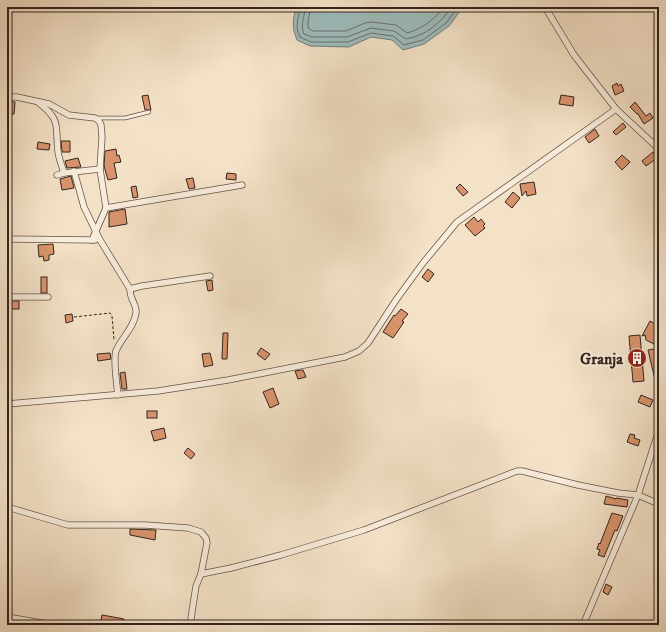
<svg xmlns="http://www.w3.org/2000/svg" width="666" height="632" font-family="'IM FELL DW Pica',serif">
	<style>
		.water { fill: #9dbcbc; stroke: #727f7d }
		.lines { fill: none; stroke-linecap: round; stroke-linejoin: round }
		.shore { stroke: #68706e; stroke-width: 1 }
		.building { fill: #d9946d; stroke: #32241f }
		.service-casing { stroke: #625449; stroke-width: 4.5 }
		.minor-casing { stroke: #625449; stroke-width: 7 }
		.path { stroke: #32241f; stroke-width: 1; stroke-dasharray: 3 2; stroke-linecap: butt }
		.service { stroke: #f8ecdb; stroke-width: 3 }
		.minor { stroke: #f8ecdb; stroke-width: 5.5 }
		.labels { text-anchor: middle; stroke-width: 4; stroke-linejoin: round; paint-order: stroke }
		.poi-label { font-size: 16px; font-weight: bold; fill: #32241f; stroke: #f8ecdb; text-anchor: end }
	</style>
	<rect width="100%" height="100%" fill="#f4e2c8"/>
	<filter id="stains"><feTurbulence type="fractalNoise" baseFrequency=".005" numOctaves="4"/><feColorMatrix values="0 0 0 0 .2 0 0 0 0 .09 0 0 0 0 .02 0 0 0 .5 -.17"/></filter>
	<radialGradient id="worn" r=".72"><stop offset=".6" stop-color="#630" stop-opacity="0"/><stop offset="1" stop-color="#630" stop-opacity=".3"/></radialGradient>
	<path class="water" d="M297 7H463L449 26 424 44 403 50 392 40 371 37 349 47 310 46 297 40C292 28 292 19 297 7Z"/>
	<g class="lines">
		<g class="shore">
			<path d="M300 7C299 19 294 25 300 37L311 42H348L371 33 393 36 404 45 423 40 446 23 458 7"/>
			<path d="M305 7C305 17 300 24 304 34L312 37H347L371 28 394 31 406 39C427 35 439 24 452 7"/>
			<path d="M311 7 308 21V28L313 31H346L365 23 372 22 396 25 407 33C422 29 435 19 444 7"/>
		</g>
	</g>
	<g class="building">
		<polygon points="617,83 618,86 621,84 624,91 615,95 612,86"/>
		<polygon points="148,95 151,110 145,110 142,96"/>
		<polygon points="561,95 574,97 573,106 559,104"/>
		<polygon points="7,101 15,102 14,114 7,114"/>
		<polygon points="635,102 646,116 650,113 653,118 644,124 638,114 637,114 630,107"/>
		<polygon points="623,123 626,127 616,135 613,132"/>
		<polygon points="595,129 599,136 589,143 585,137"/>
		<polygon points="61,141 70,141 70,152 62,152"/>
		<polygon points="38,142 50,144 49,150 37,149"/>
		<polygon points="116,149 117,156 119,155 121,162 114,163 117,178 108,180 104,166 105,151"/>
		<polygon points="653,152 657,158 646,166 642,161"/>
		<polygon points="622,155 630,162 622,170 615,162"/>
		<polygon points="78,158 81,167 67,168 65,161"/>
		<polygon points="227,173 236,174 236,180 226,179"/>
		<polygon points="71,176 74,188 62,190 60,179"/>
		<polygon points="193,178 195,188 189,189 186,179"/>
		<polygon points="534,182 536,194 527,196 526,191 522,196 520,184"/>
		<polygon points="460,184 468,192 463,196 456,188"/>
		<polygon points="136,186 138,197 133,198 131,187"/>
		<polygon points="513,192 520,198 512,208 505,202"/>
		<polygon points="125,209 127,224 109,227 109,212"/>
		<polygon points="474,217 478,222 481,219 485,224 483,226 485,228 475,236 465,225"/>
		<polygon points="53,244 54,254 49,255 49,260 44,261 43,256 39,257 38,245"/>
		<polygon points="428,269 434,274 428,282 422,277"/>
		<rect x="41" y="277" width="6" height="16"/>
		<polygon points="212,280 213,290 208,291 206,281"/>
		<rect x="7" y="301" width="12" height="8"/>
		<polygon points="401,309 408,314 402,321 404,322 393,338 383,332 394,315 395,316"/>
		<polygon points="72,314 73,321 66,323 65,315"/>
		<polygon points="650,321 659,326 656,334 658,335 654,344 646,340 645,335 642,336"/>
		<polygon points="223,333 228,333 227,359 222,359"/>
		<polygon points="640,335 644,381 633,382 629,336"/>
		<polygon points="261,348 270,354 265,360 257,354"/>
		<polygon points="659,348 659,387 657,388 648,350"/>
		<polygon points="110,353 111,359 98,361 97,354"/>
		<polygon points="210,353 213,365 204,367 202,354"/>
		<polygon points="303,370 306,377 298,379 295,371"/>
		<polygon points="125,372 127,389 122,389 120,373"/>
		<polygon points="273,388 279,404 270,408 263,392"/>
		<polygon points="641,395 653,400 650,407 638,402"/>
		<rect x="147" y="411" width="10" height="7"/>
		<polygon points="164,428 166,438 154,441 151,431"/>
		<polygon points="630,434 635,435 634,438 640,440 638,446 627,442"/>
		<polygon points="188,448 195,454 191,459 184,453"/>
		<polygon points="606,496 616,499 616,498 628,500 627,507 604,504"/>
		<polygon points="612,513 623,516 617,531 615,530 604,557 598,555 600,550 597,549 599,543 600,544"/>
		<polygon points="130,529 156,530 155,540 130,535"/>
		<polygon points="606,584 612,587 608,595 603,592"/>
		<polygon points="102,615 124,619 123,625 100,625"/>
	</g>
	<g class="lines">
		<g class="service-casing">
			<polyline id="service" points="97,118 125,118 149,112"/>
		</g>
		<g class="minor-casing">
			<g id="minor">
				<polyline points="545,7 574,55 616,109 659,149"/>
				<polyline points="7,97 17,97 49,104 69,115 95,118 99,121 101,125 102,137 100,169 106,208"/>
				<path d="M38 102C62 121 55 125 58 152 59 159 62 166 64 173L100 169"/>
				<polyline points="74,171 84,207 100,240 130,289 142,286 210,276"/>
				<polyline points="57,175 64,173"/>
				<polyline points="7,239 95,240"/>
				<polyline points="92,240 106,208 242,185"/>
				<polyline points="7,297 48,297"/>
				<path d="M118 395C117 386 113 359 116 351 121 338 134 328 136 313 137 304 130 301 130 289"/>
				<polyline points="7,404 158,391 228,380 345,357 359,351 368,343 396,300 423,263 457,222 616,109"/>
				<polyline points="7,507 68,525 145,525 188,528 201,532 206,538 207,543 201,574 196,586 190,625"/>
				<polyline points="201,574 231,568 281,555 364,530 517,471 522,471 578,485 618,493 638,495 659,504"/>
				<polyline points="7,617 53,625"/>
				<polyline points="583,625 638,495 659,430"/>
			</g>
		</g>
		<polyline class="path" points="74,317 110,313 112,316 114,340"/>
		<use href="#service" class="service"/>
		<use href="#minor" class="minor"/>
	</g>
	<defs>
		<g id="building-disc" transform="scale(1)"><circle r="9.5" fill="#8f2418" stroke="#f8ecdb"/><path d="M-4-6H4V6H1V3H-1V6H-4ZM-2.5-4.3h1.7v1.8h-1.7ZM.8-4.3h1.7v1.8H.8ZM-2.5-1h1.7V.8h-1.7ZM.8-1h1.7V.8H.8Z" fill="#fff"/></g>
	</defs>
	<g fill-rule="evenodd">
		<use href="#building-disc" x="637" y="358"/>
	</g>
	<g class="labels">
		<g class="poi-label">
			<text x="623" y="364">Granja</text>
		</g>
	</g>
	<rect width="666" height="632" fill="none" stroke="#f4e2c8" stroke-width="24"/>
	<rect x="8" y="8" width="650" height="616" fill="none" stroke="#32241f" stroke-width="2"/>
	<rect x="12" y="12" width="642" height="608" fill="none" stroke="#32241f"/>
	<rect width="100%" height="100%" filter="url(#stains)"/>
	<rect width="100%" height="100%" fill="url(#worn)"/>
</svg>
